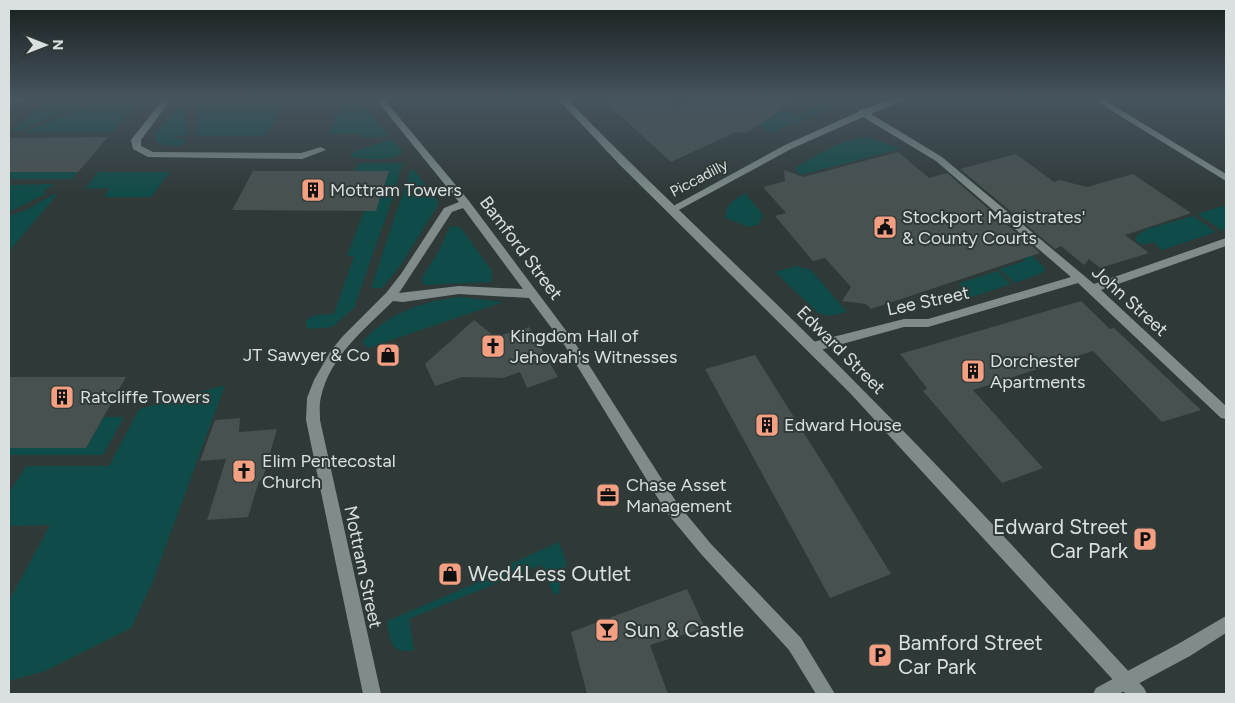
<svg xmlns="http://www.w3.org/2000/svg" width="1235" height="703" font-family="Figtree,sans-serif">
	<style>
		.green { fill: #0f4b48 }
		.building { fill: #465150 }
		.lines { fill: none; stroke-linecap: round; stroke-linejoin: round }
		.street { fill: #7f8c8b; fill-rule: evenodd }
		.secondary { fill: #7f8c8b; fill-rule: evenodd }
		.labels { text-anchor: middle; stroke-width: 4; stroke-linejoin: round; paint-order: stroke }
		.far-street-label { font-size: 15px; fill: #d9e0df; stroke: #2e3938 }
		.poi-label { font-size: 18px; fill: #d9e0df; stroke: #2e3938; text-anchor: start }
		.street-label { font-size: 18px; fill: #d9e0df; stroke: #2e3938 }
		.near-poi-label { font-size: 21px; fill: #d9e0df; stroke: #2e3938; text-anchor: start }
	</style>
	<rect width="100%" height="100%" fill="#2e3938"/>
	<g class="green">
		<polygon points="70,98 98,98 16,132 11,132 41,104"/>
		<polygon points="105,98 142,98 113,132 23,132"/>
		<polygon points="184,98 188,136 176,136 174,139 187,139 181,146 161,145 155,140 155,134"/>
		<polygon points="194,98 278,98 284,106 265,136 197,136"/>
		<polygon points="344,98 359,98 389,136 384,137 359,137 360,134 328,134"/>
		<polygon points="816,98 857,98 770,133 753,120 787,109 795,115 814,108 806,101"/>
		<path d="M870 137 901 149 800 175 795 168C819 154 841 138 870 137Z"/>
		<path d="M392 139 403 152C392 163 365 158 350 158L353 152Z"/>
		<polygon points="359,163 403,163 395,188 383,188 389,171 355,171"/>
		<polygon points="411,169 415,171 439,203 401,265 382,288 371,288"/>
		<polygon points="9,172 78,172 72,179 9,179"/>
		<polygon points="98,172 170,172 151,197 104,197 110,188 85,189"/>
		<polygon points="54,184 44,191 45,194 9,212 9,185"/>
		<path d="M745 193 763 215 759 224 749 227 725 218C725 205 734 200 745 193Z"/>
		<polygon points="54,194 57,195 9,251 9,216 26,210"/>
		<polygon points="381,194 394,194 354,308 332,327 307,329 306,320 316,315 334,314 354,256 347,256 364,211"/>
		<polygon points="1226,205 1226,229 1221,230 1197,214"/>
		<polygon points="1193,216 1216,232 1162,250 1153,242 1142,245 1136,241 1136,236 1147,229"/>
		<polygon points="450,226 461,228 492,271 491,282 424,285 421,279 439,251"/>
		<polygon points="1030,254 1043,266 1045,270 1042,273 1015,283 999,269 1025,261 1022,257"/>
		<polygon points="796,266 811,270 847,312 829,316 818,313 775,272"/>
		<polygon points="998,271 1011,284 960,301 958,296 960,283"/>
		<path d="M461 297 503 302 368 348 362 342C386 314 425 300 461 297Z"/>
		<polygon points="225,385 153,581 131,628 45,671 9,681 9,601 50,525 9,526 9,493 26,466 109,466 139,409"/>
		<polygon points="104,417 124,417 103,455 9,455 9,448 86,448"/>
		<path d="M559 542 567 564 561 573 559 593 554 595 541 565 409 619 414 650C390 655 390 640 387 621L511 568 510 564Z"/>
	</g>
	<g class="building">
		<polygon points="601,98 666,98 677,107 705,98 797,98 753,129 745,133 736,132 671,162"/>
		<polygon points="108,137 78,172 9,172 9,138"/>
		<polygon points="898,152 929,178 947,173 1040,253 871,309 866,304 842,301 851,287 825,258 813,261 775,216 786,213 763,187 785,181 784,170 803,177"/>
		<polygon points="1016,154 1054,182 1059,180 1087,187 1133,174 1191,213 1125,235 1149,253 1100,268 1089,259 1084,265 1061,246 1055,249 960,169"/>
		<polygon points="253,171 389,171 376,211 232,210"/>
		<polygon points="1081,301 1110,329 1114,328 1201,410 1162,422 1093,351 973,390 1043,468 1002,483 923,391 927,388 900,354"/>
		<polygon points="474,320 495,337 529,327 558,377 527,388 520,372 503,378 462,377 435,386 425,364"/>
		<polygon points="755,355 834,481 891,574 830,598 705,369"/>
		<polygon points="9,377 126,377 86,448 9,448"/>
		<polygon points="240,418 239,432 277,429 262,481 259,481 248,517 207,520 226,459 200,461 215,420"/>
		<polygon points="687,589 705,628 650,645 668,694 587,694 571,632"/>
	</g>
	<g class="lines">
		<g class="street">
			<polygon points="9,98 30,98 9,104"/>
			<polygon points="164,98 172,98 141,140 141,146 153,152 301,153 321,147 326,150 302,159 148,157 133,149 131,140"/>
			<path d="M375 98H383L469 201 573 340 677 503 711 544 801 638 835 694H816L789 650 701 554 667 513 565 346 529 298 459 294 403 302 393 301C365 329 330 356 321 397 319 404 320 412 320 420L381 694H363L306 420 307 398 314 380 330 352 342 337 386 293 401 274 444 208 459 202ZM463 208 523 289 459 286 399 293 452 212Z"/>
			<polygon points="898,98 909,98 871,114 942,157 1094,284 1226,238 1226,246 1101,290 1226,406 1226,419 1221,418 1078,283 928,327 904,327 813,352 809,350 807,347 809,344 813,342 904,319 928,319 1071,277 936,161 863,117 791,149 675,212 671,213 666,210 785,145 858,112 859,110"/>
			<polygon points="1091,98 1101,98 1226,174 1226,181"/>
			<polygon points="1226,616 1226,633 1190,656 1119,694 1093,694 1096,688 1178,644"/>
		</g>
		<path class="secondary" d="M557 98H566C661 196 763 288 859 386 957 484 1050 586 1144 688L1147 694H1126L850 393 619 164Z"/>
	</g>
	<linearGradient id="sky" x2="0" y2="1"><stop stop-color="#191f1f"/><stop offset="0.5" stop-color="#46545e"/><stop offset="1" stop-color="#46545e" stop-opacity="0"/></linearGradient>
	<rect width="1235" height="196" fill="url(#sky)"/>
	<defs>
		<g id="building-square" transform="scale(1.25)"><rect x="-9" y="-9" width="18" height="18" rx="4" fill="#f39f82" stroke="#2e3938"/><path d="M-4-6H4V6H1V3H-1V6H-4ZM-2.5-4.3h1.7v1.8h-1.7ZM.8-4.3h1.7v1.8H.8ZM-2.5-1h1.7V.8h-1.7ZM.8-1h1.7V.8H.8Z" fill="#111"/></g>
		<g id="civic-square" transform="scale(1.25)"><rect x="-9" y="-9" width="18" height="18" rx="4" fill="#f39f82" stroke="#2e3938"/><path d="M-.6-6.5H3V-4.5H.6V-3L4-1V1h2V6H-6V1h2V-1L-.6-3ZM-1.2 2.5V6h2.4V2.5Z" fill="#111"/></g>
		<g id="church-square" transform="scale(1.25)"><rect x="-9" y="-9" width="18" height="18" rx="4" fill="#f39f82" stroke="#2e3938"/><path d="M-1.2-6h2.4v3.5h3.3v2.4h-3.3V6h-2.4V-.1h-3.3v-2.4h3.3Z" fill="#111"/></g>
		<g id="shop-square" transform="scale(1.25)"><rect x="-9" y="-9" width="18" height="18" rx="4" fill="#f39f82" stroke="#2e3938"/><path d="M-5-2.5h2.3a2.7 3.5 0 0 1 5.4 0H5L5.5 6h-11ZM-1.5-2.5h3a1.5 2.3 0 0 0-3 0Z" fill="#111"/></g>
		<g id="office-square" transform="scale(1.25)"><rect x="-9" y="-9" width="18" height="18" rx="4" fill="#f39f82" stroke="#2e3938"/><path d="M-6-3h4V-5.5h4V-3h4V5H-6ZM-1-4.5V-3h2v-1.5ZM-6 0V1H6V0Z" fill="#111"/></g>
		<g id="parking-square" transform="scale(1.25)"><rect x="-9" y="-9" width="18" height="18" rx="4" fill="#f39f82" stroke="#2e3938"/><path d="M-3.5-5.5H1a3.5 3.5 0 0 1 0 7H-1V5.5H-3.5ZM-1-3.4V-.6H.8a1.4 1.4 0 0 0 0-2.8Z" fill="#111"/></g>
		<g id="bar-square" transform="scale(1.25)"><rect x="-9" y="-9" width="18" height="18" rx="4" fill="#f39f82" stroke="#2e3938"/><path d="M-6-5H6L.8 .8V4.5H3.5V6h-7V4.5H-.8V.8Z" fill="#111"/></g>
	</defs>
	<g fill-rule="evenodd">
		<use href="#building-square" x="313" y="190"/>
		<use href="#civic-square" x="885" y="227"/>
		<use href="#church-square" x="493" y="346"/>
		<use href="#shop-square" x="388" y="355"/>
		<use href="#building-square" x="973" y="371"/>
		<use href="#building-square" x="62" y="397"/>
		<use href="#building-square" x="767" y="425"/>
		<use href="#church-square" x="244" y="471"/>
		<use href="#office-square" x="608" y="495"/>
		<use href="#parking-square" x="1145" y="539"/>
		<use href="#shop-square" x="450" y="574"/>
		<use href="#bar-square" x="607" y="630"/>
		<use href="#parking-square" x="880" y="655"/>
	</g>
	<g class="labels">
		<g class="far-street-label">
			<text transform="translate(699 178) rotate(-28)" y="5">Piccadilly</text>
		</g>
		<g class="poi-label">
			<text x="330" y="196">Mottram Towers</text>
			<text x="902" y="223">Stockport Magistrates'<tspan x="902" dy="21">&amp; County Courts</tspan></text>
			<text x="510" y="342">Kingdom Hall of<tspan x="510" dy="21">Jehovah's Witnesses</tspan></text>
			<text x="370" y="361" text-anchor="end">JT Sawyer &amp; Co</text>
			<text x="990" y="367">Dorchester<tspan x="990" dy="21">Apartments</tspan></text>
			<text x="80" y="403">Ratcliffe Towers</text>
			<text x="784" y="431">Edward House</text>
			<text x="262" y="467">Elim Pentecostal<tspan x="262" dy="21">Church</tspan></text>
			<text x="626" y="491">Chase Asset<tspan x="626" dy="21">Management</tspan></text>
		</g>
		<g class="street-label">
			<text transform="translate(521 248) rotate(53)" y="6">Bamford Street</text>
			<text transform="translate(928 301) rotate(-12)" y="6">Lee Street</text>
			<text transform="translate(1130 301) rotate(42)" y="6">John Street</text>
			<text transform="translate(841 350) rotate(45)" y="6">Edward Street</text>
			<text transform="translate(363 567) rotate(78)" y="6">Mottram Street</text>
		</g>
		<g class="near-poi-label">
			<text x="1128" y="534" text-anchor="end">Edward Street<tspan x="1128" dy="24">Car Park</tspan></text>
			<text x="468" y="581">Wed4Less Outlet</text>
			<text x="624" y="637">Sun &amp; Castle</text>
			<text x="898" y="650">Bamford Street<tspan x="898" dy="24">Car Park</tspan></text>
		</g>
	</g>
	<rect width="1235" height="703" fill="none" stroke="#d9e0df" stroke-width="20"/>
	<g transform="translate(45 45) rotate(90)" stroke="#2e3938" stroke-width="4" paint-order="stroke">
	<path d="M0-4L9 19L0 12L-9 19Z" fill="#d9e0df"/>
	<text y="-8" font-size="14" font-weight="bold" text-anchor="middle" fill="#d9e0df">N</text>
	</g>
</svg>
